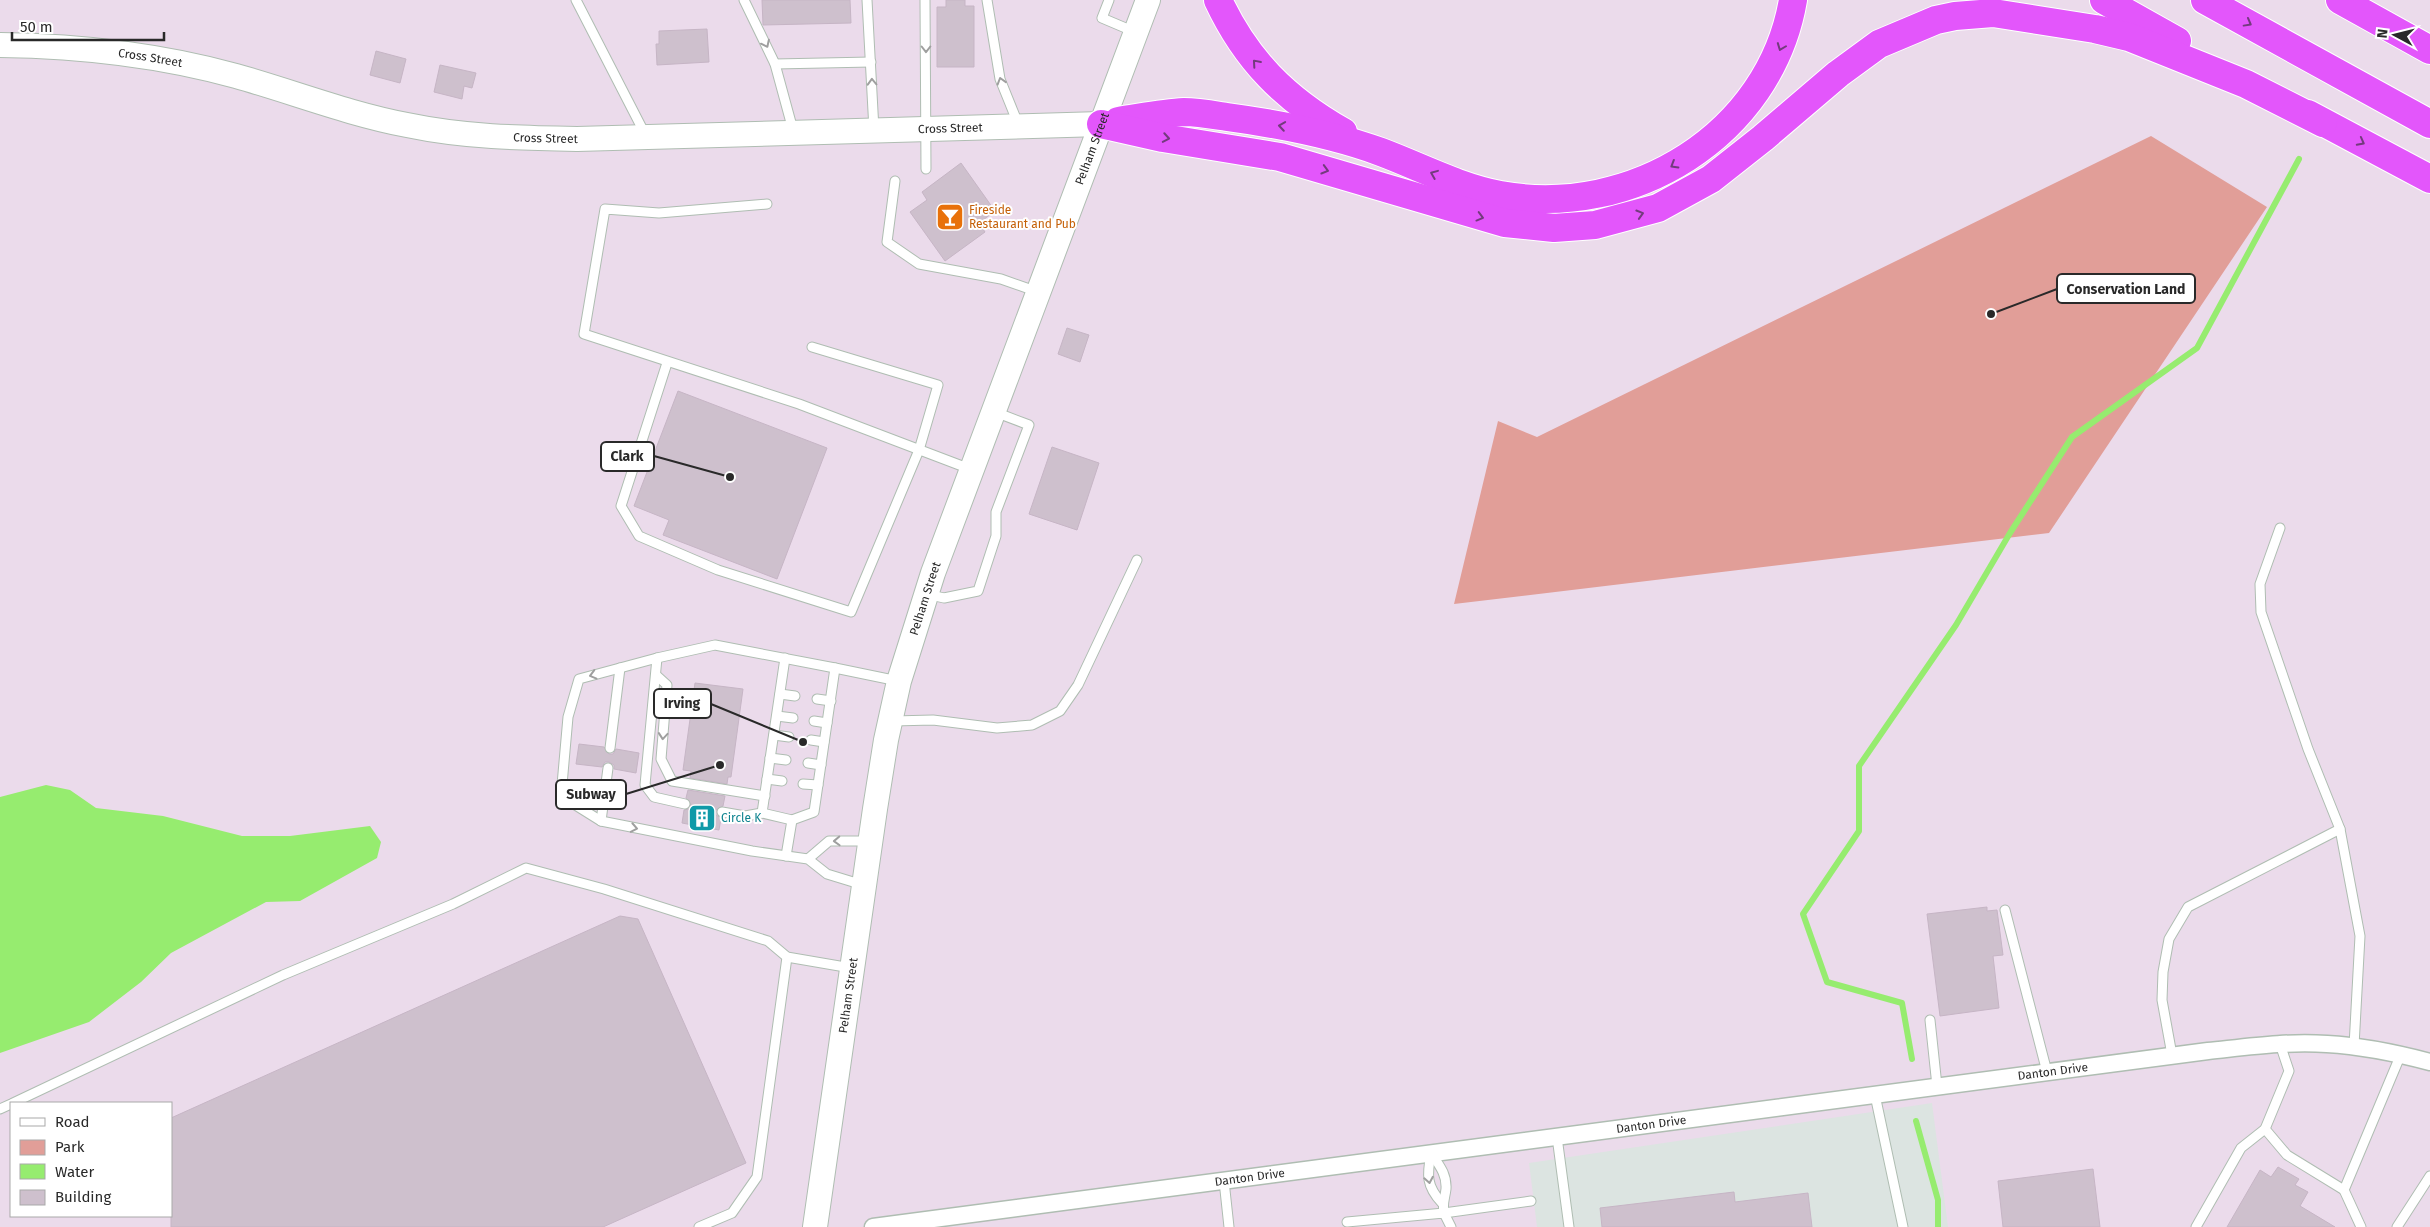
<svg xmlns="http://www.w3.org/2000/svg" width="2430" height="1227" font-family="'Fira Sans',sans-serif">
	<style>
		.industrial { fill: #dce4e1 }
		.green { fill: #e19e98 }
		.water { fill: #96ec6f }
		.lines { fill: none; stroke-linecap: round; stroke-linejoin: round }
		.stream { stroke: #96ec6f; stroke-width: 6 }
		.building { fill: #cec0cd; stroke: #c6b5c5 }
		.lane-casing { stroke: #afbdb2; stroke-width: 11 }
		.street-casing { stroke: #afbdb2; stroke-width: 19 }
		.secondary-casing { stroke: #afbdb2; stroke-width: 26 }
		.highway-casing { stroke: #fff; stroke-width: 30 }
		.lane { stroke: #fff; stroke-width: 9 }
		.street { stroke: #fff; stroke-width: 16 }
		.secondary { stroke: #fff; stroke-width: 24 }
		.highway { stroke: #e356fb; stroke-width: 28 }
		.oneway { stroke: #733b7d }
		.oneway2 { stroke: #9f9f9f }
		.labels { text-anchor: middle; stroke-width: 4; stroke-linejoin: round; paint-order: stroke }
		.street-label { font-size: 12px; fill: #292929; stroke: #fff }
		.food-label { font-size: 12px; fill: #c56008; stroke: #fff; text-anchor: start }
		.culture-label { font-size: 12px; fill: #0d838f; stroke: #fff; text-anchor: start }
		.leader { fill: none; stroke: #292929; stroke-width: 2 }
		.callout-dot { fill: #292929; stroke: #fff; stroke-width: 2 }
		.callout { fill: #fff; stroke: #292929; stroke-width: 2 }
		.callout-label { font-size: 14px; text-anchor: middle; font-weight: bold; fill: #292929 }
	</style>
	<rect width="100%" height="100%" fill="#ebdbeb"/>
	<polygon class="industrial" points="1932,1103 1948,1227 1537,1227 1529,1163"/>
	<polygon class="green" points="2151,136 2267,207 2049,533 1454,604 1498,421 1537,437"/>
	<polygon class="water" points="46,785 70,790 96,808 163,816 242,836 290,836 370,826 381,842 377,858 300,901 266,902 171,953 141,982 89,1022 0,1053 0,797"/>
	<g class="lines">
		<g class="stream">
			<polyline points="1912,1059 1902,1003 1827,982 1803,914 1859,831 1859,766 1956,625 2010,533 2072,437 2197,348 2299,159"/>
			<polyline points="1916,1121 1938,1200 1938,1227"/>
		</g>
	</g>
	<g class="building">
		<polygon points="762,0 850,0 851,23 763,25"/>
		<polygon points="946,0 965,0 965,6 974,6 974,67 937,67 937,7 946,7"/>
		<polygon points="707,29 709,62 657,65 656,44 659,44 659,31"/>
		<polygon points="376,51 406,59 400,83 370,75"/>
		<polygon points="440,65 476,73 472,88 464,86 462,99 434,92"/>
		<polygon points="961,163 995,211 979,223 985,232 945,261 910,212 927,200 922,192"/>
		<polygon points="1067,328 1089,335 1080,362 1058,354"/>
		<polygon points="678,391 827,448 777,579 663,535 669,520 634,506"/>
		<polygon points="1052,447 1099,463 1077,530 1029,514"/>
		<polygon points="695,683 743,689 731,777 728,777 727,784 690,778 691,771 683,770"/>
		<polygon points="579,744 604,747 609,754 613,754 616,749 639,753 636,773 614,769 614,765 609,762 605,762 602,767 576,764"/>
		<polygon points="688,790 725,796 723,806 716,810 716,815 721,818 719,830 682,823 684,810 689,809 691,805 686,798"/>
		<polygon points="1987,907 1987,911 1997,910 2003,955 1993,956 1999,1008 1940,1016 1927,914"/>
		<polygon points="620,916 638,919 746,1163 603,1227 171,1227 171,1118"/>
		<polygon points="2278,1167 2299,1179 2295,1185 2308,1192 2300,1206 2335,1227 2227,1227 2260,1170 2271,1177"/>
		<polygon points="2093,1169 2100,1227 2003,1227 1998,1181"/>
		<polygon points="1734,1192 1735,1202 1808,1193 1812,1227 1602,1227 1600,1208"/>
	</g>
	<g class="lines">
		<g class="lane-casing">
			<g id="lane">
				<polyline points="576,0 645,134"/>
				<polyline points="744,0 775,64 793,130"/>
				<polyline points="867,0 874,130"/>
				<polyline points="925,0 926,169"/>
				<polyline points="987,0 1000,79 1019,126"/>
				<polyline points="1109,0 1102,18 1135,32"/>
				<polyline points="775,64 871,62"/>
				<polyline points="895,181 887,242 919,264 1001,279 1038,292"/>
				<polyline points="767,204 659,213 605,209 584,334 799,404 970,469"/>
				<polyline points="667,363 621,506 639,536 718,570 851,612 919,450 938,385 812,347"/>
				<polyline points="2280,528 2260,584 2261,612 2308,749 2340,829"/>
				<polyline points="926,594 944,598 978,591 996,536 996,512 1029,425 995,412"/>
				<polyline points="657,658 645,785 654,797 685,804"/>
				<polyline points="785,658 762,813 792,820 814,812 835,668 898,681"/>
				<polyline points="835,668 715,645 657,658 579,679 568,717 561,796 601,821 752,851 808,859 827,874 863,885"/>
				<polyline points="656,675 667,685 661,759 672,781 765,796"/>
				<polyline points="780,694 795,696"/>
				<polyline points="817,699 831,701"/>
				<polyline points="777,716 793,718"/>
				<polyline points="814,721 827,723"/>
				<polyline points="893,721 933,720 997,728 1032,725 1060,711 1078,685 1137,560"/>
				<polyline points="774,735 789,737"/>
				<polyline points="811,740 824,742"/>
				<polyline points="610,748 620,668"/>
				<polyline points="770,758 786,760"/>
				<polyline points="808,763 821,765"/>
				<polyline points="767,779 782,781"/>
				<polyline points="803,784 818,785"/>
				<polyline points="722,812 745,816 762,813"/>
				<polyline points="601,821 608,768"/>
				<polyline points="786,856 792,820"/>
				<polyline points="808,859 829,841 869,841"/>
				<polyline points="2005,910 2047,1072"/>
				<polyline points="1930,1020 1937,1086"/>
				<polyline points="2172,1055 2162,1000 2163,972 2169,939 2188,907 2340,829 2360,936 2354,1046"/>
				<polyline points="1875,1095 1903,1227"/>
				<polyline points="13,1103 283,975 453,904 526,868 604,889 768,941 787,957 851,968"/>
				<polyline points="0,1109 11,1104"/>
				<polyline points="2265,1129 2287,1155 2344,1190 2401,1054"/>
				<polyline points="1557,1137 1569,1227"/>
				<path d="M1431 1153C1439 1165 1447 1174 1446 1189 1445 1198 1442 1203 1444 1213L1531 1201"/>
				<path d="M1431 1153C1427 1175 1426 1186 1442 1203"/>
				<polyline points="1224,1181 1229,1227"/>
				<polyline points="2344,1190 2361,1227"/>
				<polyline points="1347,1222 1444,1213 1451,1227"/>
				<polyline points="699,1227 732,1213 757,1177 787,957"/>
				<polyline points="2196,1227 2241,1148 2265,1129 2289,1071 2280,1044"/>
				<polyline points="2397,1227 2430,1176"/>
			</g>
		</g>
		<g class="street-casing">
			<g id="street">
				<path id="s1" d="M873 1227 2208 1051C2247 1047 2288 1041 2327 1044 2363 1046 2396 1053 2430 1062"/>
			</g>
		</g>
		<g class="secondary-casing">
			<g id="secondary">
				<path id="s2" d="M0 45C79 46 160 55 236 76 293 92 349 114 407 125 464 137 520 138 577 139L1101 124"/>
				<path id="s3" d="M815 1227 875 809 886 740 899 681 933 573 1148 0"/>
			</g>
		</g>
		<g class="highway-casing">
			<g id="highway">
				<path d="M1218 0C1246 60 1285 99 1343 132"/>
				<polyline points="2104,0 2177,41"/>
				<polyline points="2205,0 2430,124"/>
				<polyline points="2340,0 2430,50"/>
				<polyline points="2308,114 2430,179"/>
				<path d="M1118 121C1139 118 1162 113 1184 112 1198 112 1214 115 1227 117 1279 124 1332 134 1381 152 1421 167 1458 187 1500 195 1632 219 1770 135 1793 0"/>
				<polyline points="1101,124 1163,138 1280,157 1505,223 1554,228 1595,225 1658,208 1711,179 1763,138 1838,74 1879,44 1936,20 1955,16 1993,13 2095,29 2129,37 2246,84 2323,123"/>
			</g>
		</g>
		<use href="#lane" class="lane"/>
		<use href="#street" class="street"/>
		<use href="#secondary" class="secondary"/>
		<use href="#highway" class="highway"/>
	</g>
	<defs><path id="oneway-chevron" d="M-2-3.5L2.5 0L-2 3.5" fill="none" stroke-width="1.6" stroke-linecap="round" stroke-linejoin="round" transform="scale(1.25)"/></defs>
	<g class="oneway">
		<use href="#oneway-chevron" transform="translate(2248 23) rotate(29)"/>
		<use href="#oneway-chevron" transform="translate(1781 47) rotate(111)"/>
		<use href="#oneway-chevron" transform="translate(1256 63) rotate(-131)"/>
		<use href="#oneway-chevron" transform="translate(1282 126) rotate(-171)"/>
		<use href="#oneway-chevron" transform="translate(1166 138) rotate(10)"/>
		<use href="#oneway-chevron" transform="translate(2361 142) rotate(28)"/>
		<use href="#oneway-chevron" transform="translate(1674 165) rotate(149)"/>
		<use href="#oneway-chevron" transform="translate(1325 170) rotate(16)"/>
		<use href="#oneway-chevron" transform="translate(1434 174) rotate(-158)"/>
		<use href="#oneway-chevron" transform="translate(1640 214) rotate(-17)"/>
		<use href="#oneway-chevron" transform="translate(1480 217) rotate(15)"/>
	</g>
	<g class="oneway2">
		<use href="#oneway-chevron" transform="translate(766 44) rotate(64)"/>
		<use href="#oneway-chevron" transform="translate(926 49) rotate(90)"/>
		<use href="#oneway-chevron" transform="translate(1001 81) rotate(-107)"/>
		<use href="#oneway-chevron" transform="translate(872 82) rotate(-92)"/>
		<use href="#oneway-chevron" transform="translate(593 675) rotate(165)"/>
		<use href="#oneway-chevron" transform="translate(663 736) rotate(95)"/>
		<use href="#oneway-chevron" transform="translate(634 828) rotate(11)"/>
		<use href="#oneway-chevron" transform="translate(837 841) rotate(178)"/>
		<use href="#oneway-chevron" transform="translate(1429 1180) rotate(80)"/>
	</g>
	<defs>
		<g id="bar-square" transform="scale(1.4375)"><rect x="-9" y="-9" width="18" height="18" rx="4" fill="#e8710a" stroke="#fff"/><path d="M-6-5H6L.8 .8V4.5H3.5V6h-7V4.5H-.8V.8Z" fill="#fff"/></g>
		<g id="building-square" transform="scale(1.4375)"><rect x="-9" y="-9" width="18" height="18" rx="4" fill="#0f9aa8" stroke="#fff"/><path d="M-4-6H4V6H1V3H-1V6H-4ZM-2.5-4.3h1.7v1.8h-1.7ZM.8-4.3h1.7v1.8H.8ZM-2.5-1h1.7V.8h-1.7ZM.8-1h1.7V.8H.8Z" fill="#fff"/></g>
	</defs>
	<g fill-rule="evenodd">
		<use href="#bar-square" x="950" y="217"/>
		<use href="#building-square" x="702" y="818"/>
	</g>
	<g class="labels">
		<g class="street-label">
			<text dy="4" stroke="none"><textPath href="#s2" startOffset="151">Cross Street</textPath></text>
			<text dy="4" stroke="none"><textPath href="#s2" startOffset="961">Cross Street</textPath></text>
			<text dy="4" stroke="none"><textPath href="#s2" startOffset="556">Cross Street</textPath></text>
			<text dy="4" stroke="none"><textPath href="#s3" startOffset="1119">Pelham Street</textPath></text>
			<text dy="4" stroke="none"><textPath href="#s3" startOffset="639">Pelham Street</textPath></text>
			<text dy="4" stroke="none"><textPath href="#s3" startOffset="234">Pelham Street</textPath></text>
			<text dy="4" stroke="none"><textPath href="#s1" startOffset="1190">Danton Drive</textPath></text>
			<text dy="4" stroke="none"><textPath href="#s1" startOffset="785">Danton Drive</textPath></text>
			<text dy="4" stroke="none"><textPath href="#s1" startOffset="380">Danton Drive</textPath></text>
		</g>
		<g class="food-label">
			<text x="969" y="214">Fireside<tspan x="969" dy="14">Restaurant and Pub</tspan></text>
		</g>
		<g class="culture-label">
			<text x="721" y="822">Circle K</text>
		</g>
	</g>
	<path class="leader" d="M1991 314L2057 289M730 477L654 456M803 742L711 704M720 765L626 794"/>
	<g class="callout-dot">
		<circle cx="1991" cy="314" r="5"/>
		<circle cx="730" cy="477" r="5"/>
		<circle cx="803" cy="742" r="5"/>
		<circle cx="720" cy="765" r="5"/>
	</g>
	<g class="callout">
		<rect x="2057" y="274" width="138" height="29" rx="5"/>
		<rect x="601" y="442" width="53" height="29" rx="5"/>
		<rect x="654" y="689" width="57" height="29" rx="5"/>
		<rect x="556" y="780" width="70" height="29" rx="5"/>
	</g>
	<g class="callout-label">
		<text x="2126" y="294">Conservation Land</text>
		<text x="627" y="461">Clark</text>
		<text x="682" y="708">Irving</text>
		<text x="591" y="799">Subway</text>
	</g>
	<rect x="10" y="1102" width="162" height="115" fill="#ffffff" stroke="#a9a9a9"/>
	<rect x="20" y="1118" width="25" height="8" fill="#ffffff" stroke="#a9a9a9"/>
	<text x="55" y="1127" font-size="15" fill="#292929">Road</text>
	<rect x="20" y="1140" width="25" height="15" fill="#e19e98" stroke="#a9a9a9"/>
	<text x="55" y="1152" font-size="15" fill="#292929">Park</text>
	<rect x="20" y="1164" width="25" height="15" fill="#96ec6f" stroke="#a9a9a9"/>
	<text x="55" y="1177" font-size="15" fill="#292929">Water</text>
	<rect x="20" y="1190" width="25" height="15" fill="#cec0cd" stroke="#a9a9a9"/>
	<text x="55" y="1202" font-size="15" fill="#292929">Building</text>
	<g transform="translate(2395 35) rotate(277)" stroke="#ffffff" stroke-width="4" paint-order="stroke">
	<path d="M0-4L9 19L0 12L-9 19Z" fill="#292929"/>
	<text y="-8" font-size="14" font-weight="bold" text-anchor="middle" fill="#292929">N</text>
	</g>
	<path d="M12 32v8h152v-8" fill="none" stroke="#292929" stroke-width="2.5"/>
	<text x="20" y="32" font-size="15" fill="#292929" stroke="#ffffff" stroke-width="4" paint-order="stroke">50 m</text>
</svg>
